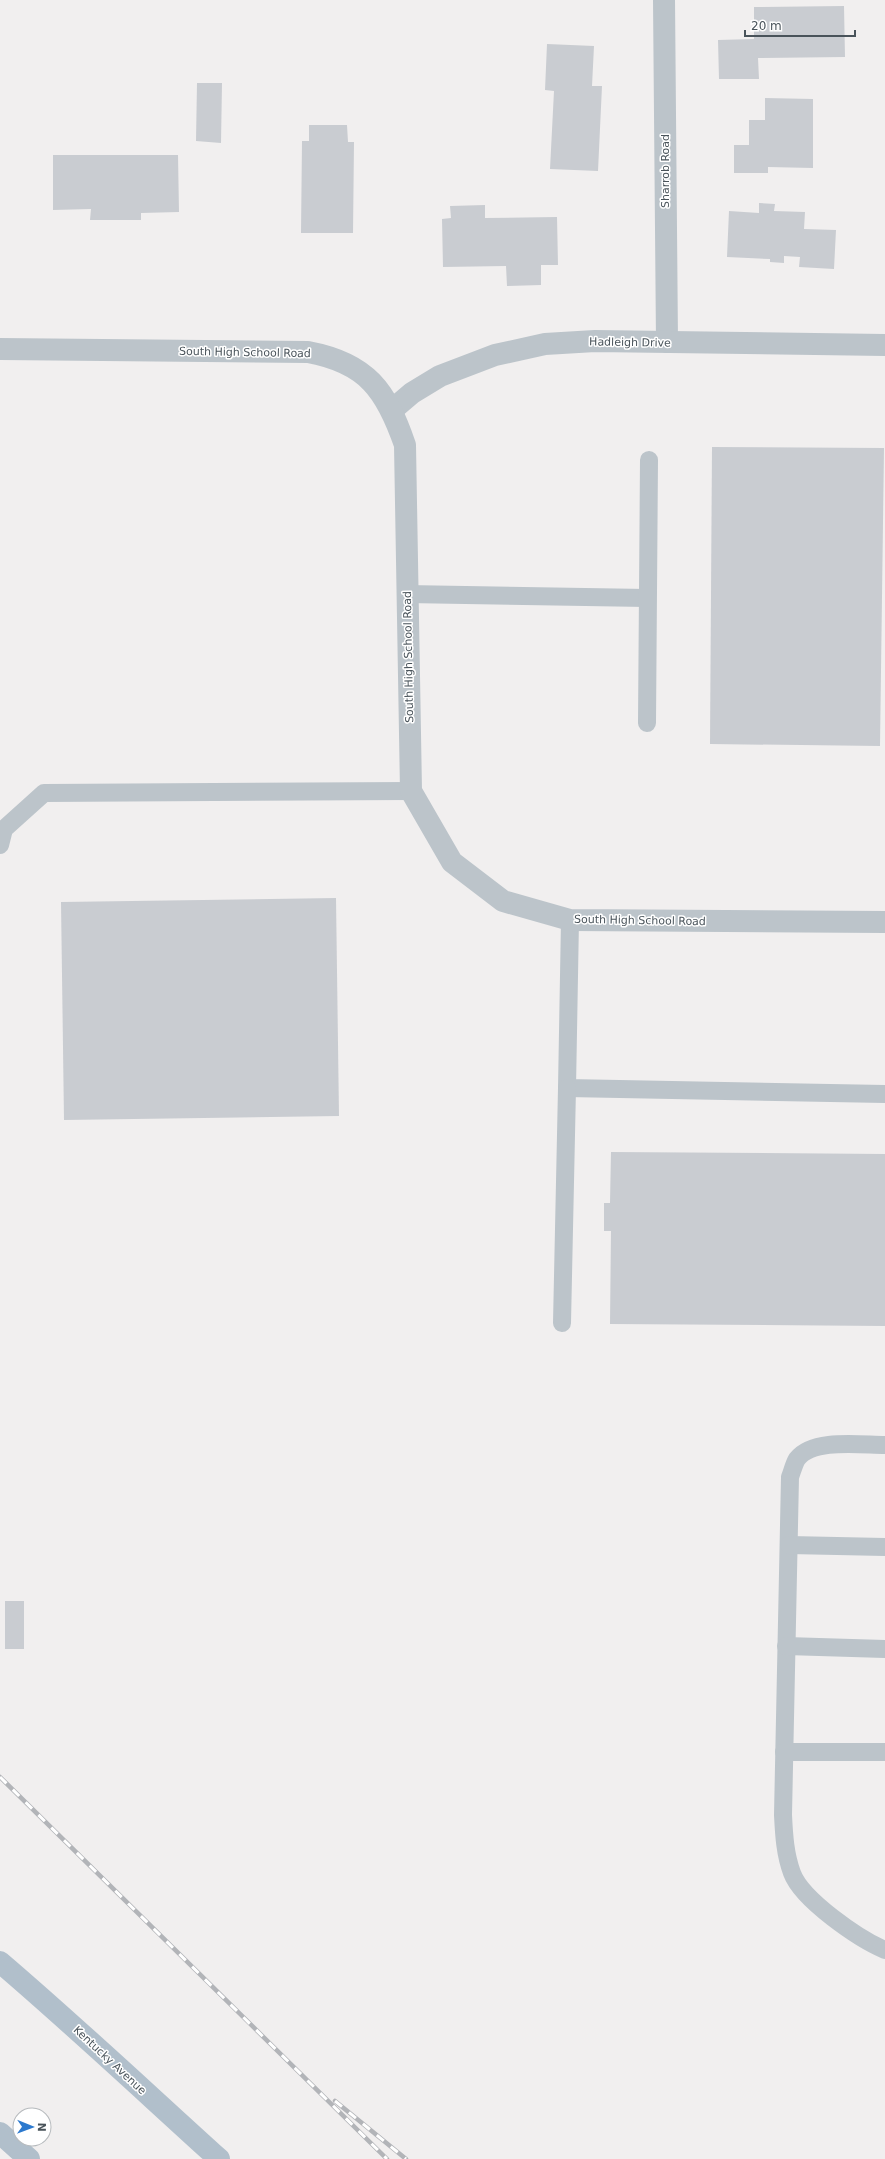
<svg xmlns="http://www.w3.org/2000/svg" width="885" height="2159" font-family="'DejaVu Sans',sans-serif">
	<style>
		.building { fill: #c9ccd1 }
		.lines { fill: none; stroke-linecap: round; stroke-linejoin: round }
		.service { stroke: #bcc4ca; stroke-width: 18 }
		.minor { stroke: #bcc4ca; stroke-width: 22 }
		.tertiary { stroke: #bcc4ca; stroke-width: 22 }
		.primary { stroke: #b1bfcb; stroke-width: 22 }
		.rail-casing { stroke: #b2b4b8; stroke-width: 4.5 }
		.rail { stroke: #fff; stroke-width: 3; stroke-dasharray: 9; stroke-linecap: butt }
		.labels { text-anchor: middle; stroke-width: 3; stroke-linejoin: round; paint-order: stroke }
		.street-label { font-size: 11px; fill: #49535a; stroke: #fff }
	</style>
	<rect width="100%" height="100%" fill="#f1efef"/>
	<g class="building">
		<polygon points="844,6 845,57 758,58 759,79 719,79 718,40 754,39 754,7"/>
		<polygon points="547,44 594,46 592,86 602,86 598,171 550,169 554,91 545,90"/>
		<polygon points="197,83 222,83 221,143 196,141"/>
		<polygon points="765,98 813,99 813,168 768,167 768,173 734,173 734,145 749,145 749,120 765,120"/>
		<polygon points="309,125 347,125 348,142 354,142 353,233 301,233 302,141 309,141"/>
		<polygon points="53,155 178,155 179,212 141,213 141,220 90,220 91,209 53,210"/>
		<polygon points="759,203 775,204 774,211 805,212 804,229 836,230 834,269 799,267 800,257 784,256 784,263 770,262 770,259 727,257 729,211 759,213"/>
		<polygon points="485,205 485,218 557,217 558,265 541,265 541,285 507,286 506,266 443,267 442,219 451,218 450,206"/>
		<polygon points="712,447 884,448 880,746 710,744"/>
		<polygon points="336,898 339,1116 64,1120 61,902"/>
		<polygon points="611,1152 885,1154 885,1326 610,1324 611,1231 604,1231 604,1203 610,1203"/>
		<rect x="5" y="1601" width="19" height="48"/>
	</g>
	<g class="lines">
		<g class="service">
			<polyline points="406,594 647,598"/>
			<polyline points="647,723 649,460"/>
			<polyline points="0,845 4,829 44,793 411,791"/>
			<polyline points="570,920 567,1088 885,1094"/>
			<polyline points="562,1323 567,1088"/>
			<path d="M885 1445C861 1445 813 1438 797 1459 794 1464 792 1472 790 1477L783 1815C784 1835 785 1854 792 1873 802 1900 859 1939 885 1950"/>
			<polyline points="789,1545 885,1547"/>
			<polyline points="786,1646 885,1649"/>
			<polyline points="784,1752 885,1752"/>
		</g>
		<g class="minor">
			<polyline points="664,0 667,342"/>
			<polyline points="392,410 412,393 440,376 495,355 545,344 595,341 885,345"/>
		</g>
		<path class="tertiary" d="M0 349 308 352C367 363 386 390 405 445L411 791 452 862 503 901 570 920 885 922"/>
		<g class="primary">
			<path d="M0 1962C75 2026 146 2093 219 2159"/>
			<polyline points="0,2133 29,2159"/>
		</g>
		<g class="rail-casing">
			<g id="rail">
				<polyline points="0,1777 387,2159"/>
				<polyline points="335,2101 406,2159"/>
			</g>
		</g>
		<use href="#rail" class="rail"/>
	</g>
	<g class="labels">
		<g class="street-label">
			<text transform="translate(665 171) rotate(-90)" y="4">Sharrob Road</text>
			<text transform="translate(630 342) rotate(1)" y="4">Hadleigh Drive</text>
			<text transform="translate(245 352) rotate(1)" y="4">South High School Road</text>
			<text transform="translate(408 657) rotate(-91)" y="4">South High School Road</text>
			<text transform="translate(640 920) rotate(1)" y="4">South High School Road</text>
			<text transform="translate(110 2060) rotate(43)" y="4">Kentucky Avenue</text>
		</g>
	</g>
	<g transform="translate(32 2127) rotate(91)"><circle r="19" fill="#ffffff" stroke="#b6babd"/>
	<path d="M0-3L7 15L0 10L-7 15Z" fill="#2c79ce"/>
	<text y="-6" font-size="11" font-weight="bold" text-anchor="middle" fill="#49535a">N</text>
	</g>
	<path d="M745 30v6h110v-6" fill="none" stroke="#49535a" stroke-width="2"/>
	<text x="751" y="30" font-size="12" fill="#49535a" stroke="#ffffff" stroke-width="3" paint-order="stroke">20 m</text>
</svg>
